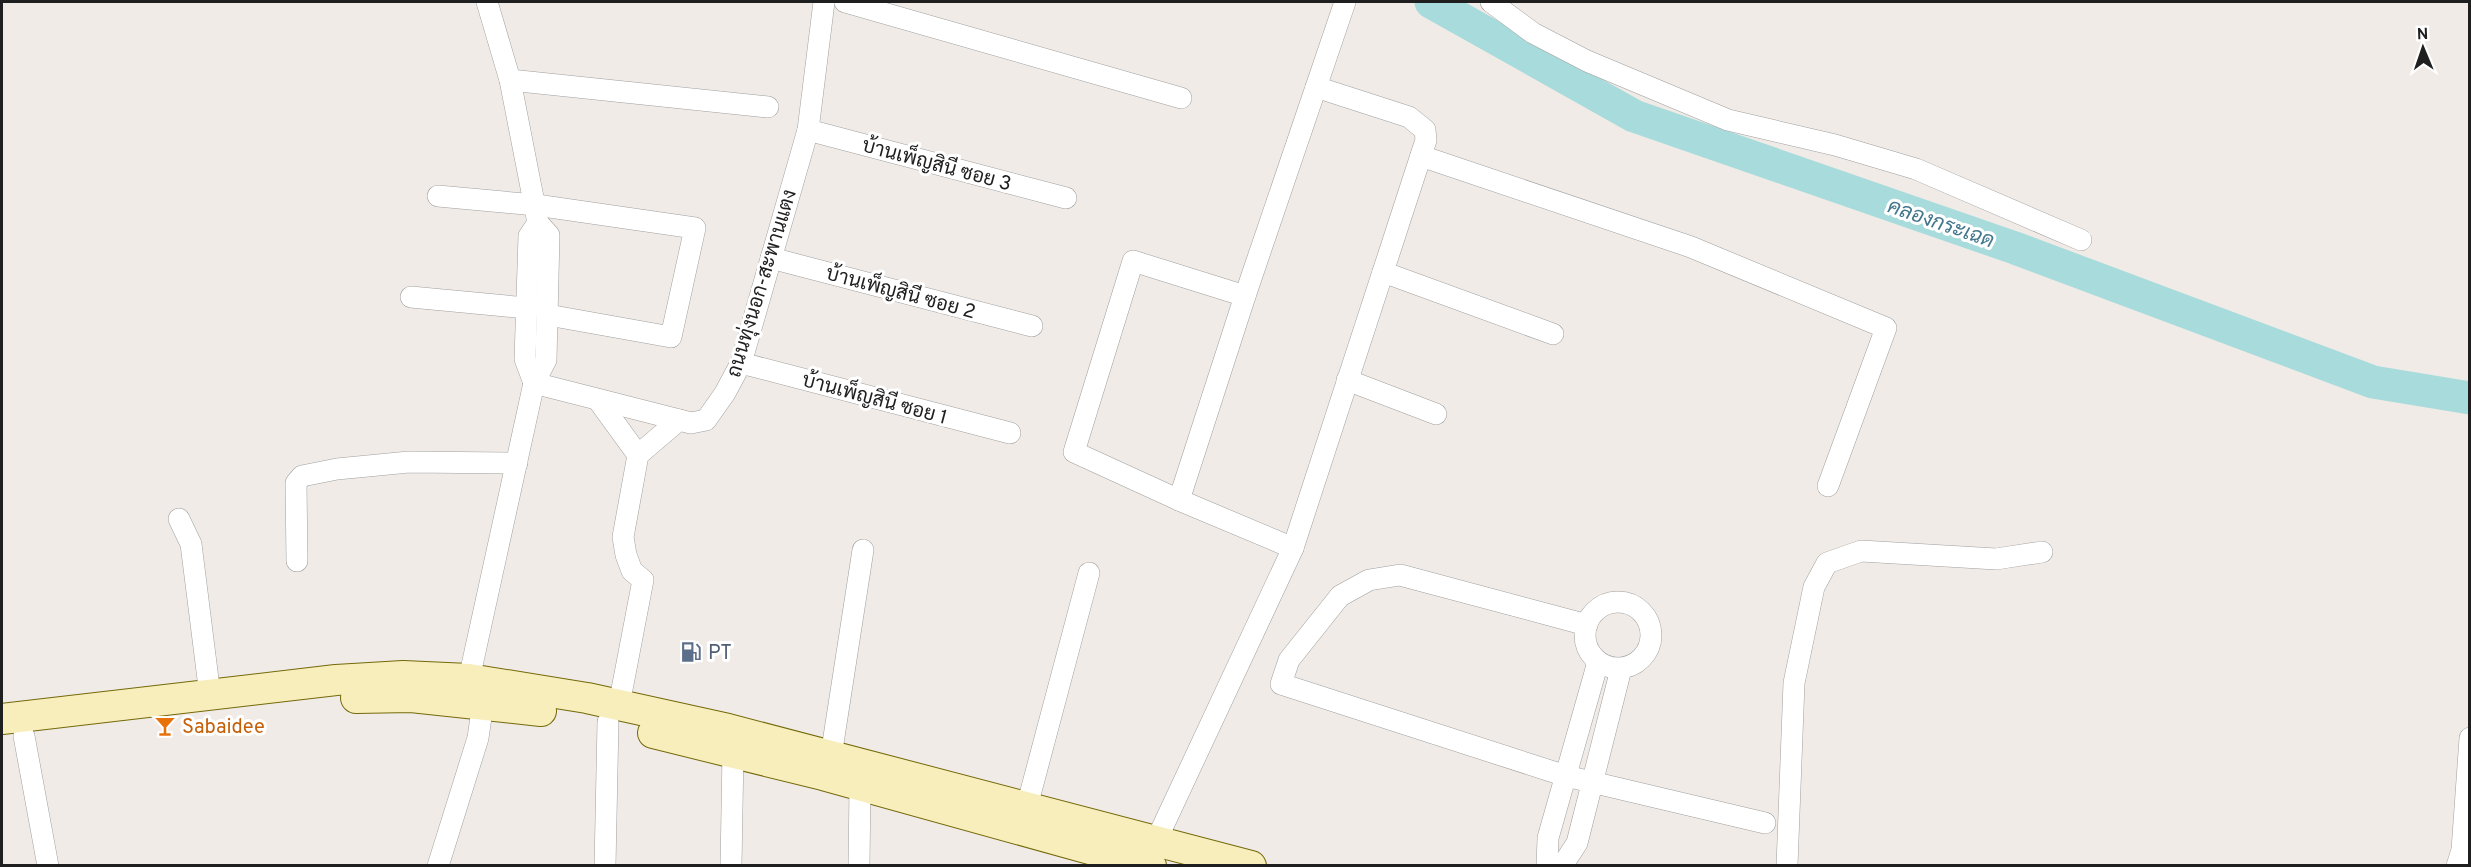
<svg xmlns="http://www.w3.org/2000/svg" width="2471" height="867" font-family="Overpass,Sarabun,sans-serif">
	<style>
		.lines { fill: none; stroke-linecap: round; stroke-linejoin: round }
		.river { stroke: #a8dbdc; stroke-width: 33 }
		.street-casing { stroke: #a0a0a0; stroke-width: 22 }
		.secondary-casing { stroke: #746909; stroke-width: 32 }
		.street { stroke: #fff; stroke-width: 21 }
		.secondary { stroke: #f7eebc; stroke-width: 30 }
		.labels { text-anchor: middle; stroke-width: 6; stroke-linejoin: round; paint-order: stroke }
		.street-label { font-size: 20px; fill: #1f1f1f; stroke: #fff }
		.service-label { font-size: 20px; fill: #4e5e75; stroke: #fff; text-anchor: start }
		.food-label { font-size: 20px; fill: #c56008; stroke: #fff; text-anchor: start }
		.water-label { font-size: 21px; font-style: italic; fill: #43778d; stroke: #fff }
	</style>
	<rect width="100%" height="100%" fill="#f0ebe6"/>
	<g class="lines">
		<polyline class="river" points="1431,2 1634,116 2015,248 2373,382 2470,398"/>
		<g class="street-casing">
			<g id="street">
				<polyline points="845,2 1181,98"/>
				<polyline points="1491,2 1533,33 1587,61 1728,120 1835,145 1916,169 2081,240"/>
				<polyline points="510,80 768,107"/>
				<polyline points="808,130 1066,198"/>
				<polyline points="1421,156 1691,247 1886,328 1828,486"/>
				<polyline points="438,196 536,205 695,228 671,337 548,315"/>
				<polyline points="771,258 1032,326"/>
				<polyline points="1383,272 1553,334"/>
				<polyline points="1245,296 1133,261 1074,452 1179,500 1293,548"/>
				<polyline points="411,297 527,308"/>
				<polyline points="741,363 1010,433"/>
				<polyline points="1347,380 1436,414"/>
				<polyline points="534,383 691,423 706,420 725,393 741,363 808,130 824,2"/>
				<polyline points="534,383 525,359 529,236 538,223"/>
				<polyline points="598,400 638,455"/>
				<polyline points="1179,500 1245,296 1345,2"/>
				<polyline points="179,519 191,544 210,695"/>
				<polyline points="297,561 296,483 302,476 337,469 409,462 517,463"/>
				<circle cx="1618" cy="635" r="33"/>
				<polyline points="1587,625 1400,575 1369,580 1340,596 1289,660 1281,684 1566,776 1765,823"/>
				<polyline points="469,679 534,383 546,360 549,235 538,223 510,80 487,2"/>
				<polyline points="619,705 643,580 632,571 626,555 623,537 638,455 679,420"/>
				<polyline points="24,736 48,866"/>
				<polyline points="831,756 863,550"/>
				<polyline points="1027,806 1089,573"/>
				<polyline points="1156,841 1293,548 1426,140 1425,130 1409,117 1316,87"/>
				<polyline points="438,866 478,738 483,703"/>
				<polyline points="605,866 608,722"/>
				<polyline points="731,866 733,752"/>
				<polyline points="859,866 860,786"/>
				<polyline points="1547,866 1548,838 1598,662"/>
				<polyline points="1562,866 1577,843 1621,669"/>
				<polyline points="1787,866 1794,683 1814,587 1827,563 1861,551 1996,559 2042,552"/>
				<polyline points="2457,866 2462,850 2470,738"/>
			</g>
		</g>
		<g class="secondary-casing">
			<g id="secondary">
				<polyline points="356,698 411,697 541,711"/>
				<polyline points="2,719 336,680 403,676 469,679 587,698 728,729 1251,866"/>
				<polyline points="653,733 823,775 1151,866"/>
			</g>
		</g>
		<use href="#street" class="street"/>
		<use href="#secondary" class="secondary"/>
	</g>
	<defs>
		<g id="fuel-bare" transform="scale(1.62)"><path d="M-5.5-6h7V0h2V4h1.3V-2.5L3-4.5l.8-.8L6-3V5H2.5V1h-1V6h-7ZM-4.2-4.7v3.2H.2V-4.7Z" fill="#5c6f8a" stroke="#fff" stroke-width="2.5" paint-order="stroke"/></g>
		<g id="bar-bare" transform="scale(1.62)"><path d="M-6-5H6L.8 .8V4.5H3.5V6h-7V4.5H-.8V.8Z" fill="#e8710a" stroke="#fff" stroke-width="2.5" paint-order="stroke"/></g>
	</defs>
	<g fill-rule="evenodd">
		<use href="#fuel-bare" x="691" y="652"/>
		<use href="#bar-bare" x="165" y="726"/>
	</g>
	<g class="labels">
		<g class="street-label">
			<text transform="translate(937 164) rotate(15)" y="7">บ้านเพ็ญสินี ซอย 3</text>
			<text transform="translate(761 283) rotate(-73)" y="7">ถนนทุ่งนอก-สะพานแตง</text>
			<text transform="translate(901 292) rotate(15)" y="7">บ้านเพ็ญสินี ซอย 2</text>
			<text transform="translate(875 398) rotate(15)" y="7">บ้านเพ็ญสินี ซอย 1</text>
		</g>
		<g class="service-label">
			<text x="708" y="659">PT</text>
		</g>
		<g class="food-label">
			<text x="182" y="733">Sabaidee</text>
		</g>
		<g class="water-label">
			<text transform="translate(1941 223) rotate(19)" y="7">คลองกระเฉด</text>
		</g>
	</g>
	<rect width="2471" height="867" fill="none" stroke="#1f1f1f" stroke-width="6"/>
	<g transform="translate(2423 48) rotate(358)" stroke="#ffffff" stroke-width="4.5" paint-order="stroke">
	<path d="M0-4.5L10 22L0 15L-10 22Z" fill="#1f1f1f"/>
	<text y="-9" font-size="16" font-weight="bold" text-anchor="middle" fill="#1f1f1f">N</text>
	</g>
</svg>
